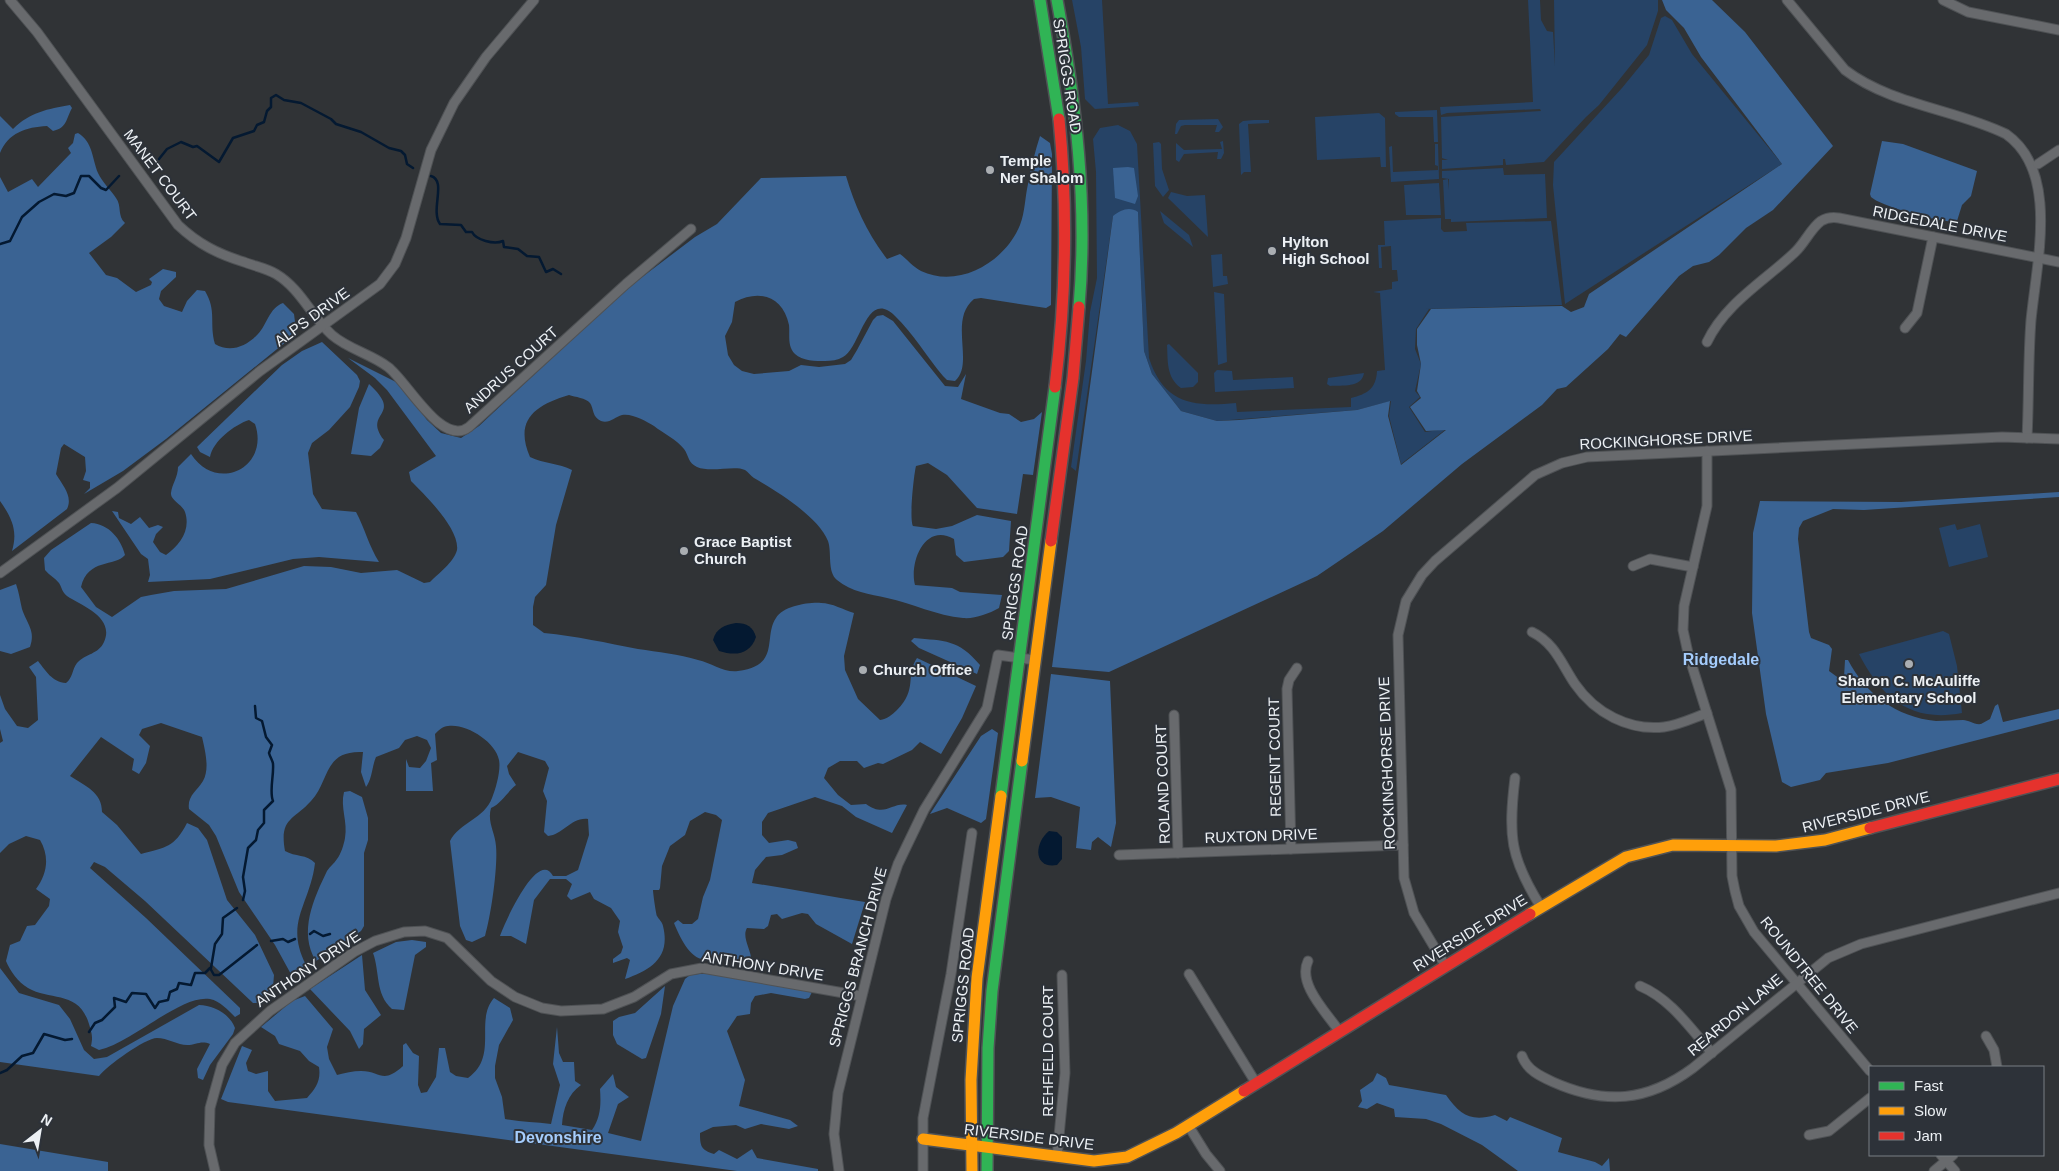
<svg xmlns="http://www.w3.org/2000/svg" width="2059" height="1171" font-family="Arial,sans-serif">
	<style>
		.green { fill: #264366 }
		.forest { fill: #3a6393 }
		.water { fill: #041931 }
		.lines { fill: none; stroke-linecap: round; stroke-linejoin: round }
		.stream { stroke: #041931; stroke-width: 2.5 }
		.street-casing { stroke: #4f5255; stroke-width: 11 }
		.fast-casing { stroke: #4f5255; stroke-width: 14 }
		.slow-casing { stroke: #4f5255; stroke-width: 14 }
		.jam-casing { stroke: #4f5255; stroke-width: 14 }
		.street { stroke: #686a6d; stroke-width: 9 }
		.fast { stroke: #30b455; stroke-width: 11 }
		.slow { stroke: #ff9f0a; stroke-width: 11 }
		.jam { stroke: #e5322d; stroke-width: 11 }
		.poi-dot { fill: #aaaeb2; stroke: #2d3239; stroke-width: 2 }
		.labels { text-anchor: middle; stroke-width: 4; stroke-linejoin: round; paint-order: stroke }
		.street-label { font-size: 15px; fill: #ecf0f4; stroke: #2d3239 }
		.poi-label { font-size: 15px; font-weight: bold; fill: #ecf0f4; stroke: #2d3239; text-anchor: start }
		.neighbourhood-label { font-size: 16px; font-weight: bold; fill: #a5cdfd; stroke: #2d3239 }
	</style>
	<rect width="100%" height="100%" fill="#303336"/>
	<g class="green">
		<polygon points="1072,0 1102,0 1108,104 1138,102 1139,106 1095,109 1085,99 1081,47"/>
		<polygon points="1528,0 1540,0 1541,20 1547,31 1553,32 1555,66 1554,0 1658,0 1658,11 1647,45 1599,105 1586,117 1544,162 1506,165 1505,159 1503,159 1503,165 1442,169 1442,160 1448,160 1442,158 1441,117 1541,111 1540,109 1447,113 1441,115 1440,107 1533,102"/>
		<polygon points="1665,16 1672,20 1692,54 1782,164 1565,304 1553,185 1554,162 1622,88 1649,55 1661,18"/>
		<polygon points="1437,110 1438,142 1434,142 1433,117 1399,117 1395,114 1395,112"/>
		<polygon points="1379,113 1385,118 1386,167 1381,167 1380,157 1317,160 1315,117"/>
		<polygon points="1218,119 1223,127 1219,132 1215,132 1217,125 1185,125 1181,126 1177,134 1175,134 1176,124 1179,120"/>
		<polygon points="1254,120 1269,120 1269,123 1248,124 1251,172 1244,172 1241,175 1239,124 1243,121"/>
		<path d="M1118 125 1130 131 1137 144 1149 358C1164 404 1193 407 1236 403L1237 412 1351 407V398C1367 394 1376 389 1377 371L1385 370 1380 293 1373 292 1392 289V282L1398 281 1397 270H1392L1391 246 1381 247 1382 268H1379L1378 245H1385L1384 221 1441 218V229L1444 232 1467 231 1466 223 1551 221 1562 305 1426 309H1429L1416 329 1415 349 1421 364 1415 391 1420 397 1409 407 1425 432 1446 429 1401 464 1389 416 1391 401 1357 410 1217 421 1181 411 1152 374 1144 351 1138 212 1113 216 1076 471 1071 467 1086 361 1090 312 1097 278 1096 172 1093 139 1100 128Z"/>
		<polygon points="1223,141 1224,153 1221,159 1217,159 1218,152 1184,154 1179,162 1176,160 1176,143 1184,150 1222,149 1220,142"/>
		<polygon points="1159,142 1161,144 1162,169 1169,190 1163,197 1155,186 1153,143"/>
		<polygon points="1435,144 1438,144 1439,179 1391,182 1389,147 1392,146 1393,172 1438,170 1438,166 1435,165"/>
		<polygon points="1503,168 1504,175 1545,174 1547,218 1451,222 1451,219 1445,219 1443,180 1448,179 1449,190 1449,179 1442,178 1442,171"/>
		<polygon points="1439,183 1441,215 1406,215 1404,185"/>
		<polygon points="1171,192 1187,196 1205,195 1208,237 1168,198"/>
		<polygon points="1160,211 1189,235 1193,247 1164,223"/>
		<polygon points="1222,254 1223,276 1227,276 1228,284 1213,287 1211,255"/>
		<polygon points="1214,292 1224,294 1227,362 1218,365"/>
		<path d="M1169 344 1198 373V382L1193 387 1181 388C1166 377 1168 361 1167 345Z"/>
		<polygon points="1217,370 1232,371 1233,380 1293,377 1294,388 1215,392 1214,373"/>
		<path d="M1364 373C1362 388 1342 385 1330 386L1327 384 1328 378Z"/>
		<polygon points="1955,524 1957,530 1980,524 1988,557 1949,567 1939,528"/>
		<path d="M1943 631 1949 634 1957 666 1962 713C1910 723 1881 697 1859 654Z"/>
	</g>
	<g class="forest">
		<path d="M1662 0H1712L1745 32 1833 146 1773 210 1746 228 1719 255 1709 262 1693 266 1679 276 1626 337 1620 334 1608 349 1566 387 1557 389 1542 405 1462 464 1383 531 1317 576 1109 672 1052 667 1113 216C1121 210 1129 206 1138 212L1144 351 1152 374 1181 411 1217 421 1239 420 1357 410 1390 401 1388 416 1401 465 1446 430 1426 431 1410 407 1421 398 1417 391 1421 364 1417 345V329L1431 309 1562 306 1571 312 1584 307 1589 294 1782 164 1701 57 1684 28 1666 10Z"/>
		<path d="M70 105 72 108C66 119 67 128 53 131L47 126C26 127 8 133 0 153V116L13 129C30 112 48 109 70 105Z"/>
		<path d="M78 133C93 142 92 158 98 173 102 182 111 190 116 198 122 206 117 216 125 223L111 237 89 253 106 275 117 278 136 292 151 285 152 282 149 279 163 269 176 272V277L161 291 159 299 164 306 182 312 187 301 197 290 205 291C217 311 209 323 215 344 230 353 246 347 258 334 267 325 269 308 283 303L294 314 296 330 287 341 166 439 123 471 84 494 90 488V482L83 480 86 471 85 457 64 444 61 448 56 474C63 486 73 496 67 509L12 551C18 531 12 518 0 501V177L8 192 32 179 38 187 71 153 68 148 73 143 75 134Z"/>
		<path d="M1040 136 1050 143 1052 154 1051 305 1046 308 981 298 974 299C948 320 975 364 955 381L947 380 943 376C927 357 913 333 895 316 866 288 861 348 843 357 838 360 831 361 825 361 816 361 802 361 795 354 787 346 790 335 789 325 783 296 759 289 735 302L732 322 725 336 728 355 734 365 742 371 754 374 789 371 801 365 819 367 845 364 851 360 857 350 873 320 877 316 883 315 893 321 945 386 958 387 966 374 961 399 1000 413 1009 414 1021 422 1034 419 1042 412 1033 475 1023 474 1017 514 977 508 947 475 928 463 916 466C914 474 909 519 913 526L936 529 952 526 977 515 1011 521 1009 551 1003 557 964 562 956 555 954 539C925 522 909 562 915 585L952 588 960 592 1002 595 999 608C988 614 975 619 963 618 937 616 912 603 887 598 870 594 851 592 837 580 827 572 832 552 828 541 818 516 776 491 754 478 751 476 748 472 745 470 734 465 711 473 697 467 688 463 689 456 684 449 677 440 663 433 654 426 646 421 632 413 622 415 615 417 609 424 601 421 592 417 594 409 590 403 586 398 575 397 569 395 535 405 514 420 530 457 544 464 559 463 572 470L556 525 546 585 535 597 533 607V625L544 633C576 636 607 643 638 649 658 652 679 654 698 660 712 663 724 673 738 671 781 666 763 637 776 618 783 606 809 602 821 603 832 603 844 610 854 613L844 656 845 670 858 699 880 720C887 719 892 715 897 710 918 689 905 676 917 658L976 686 962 718 941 754 920 742 912 750 883 764 878 763 864 768 857 761H840L828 768 824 778 838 795 851 805 866 804C885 818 892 802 907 805L892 833 856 817 842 806 815 797 768 813 762 822V835L769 843 788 840 796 842 798 848 782 855 766 857 755 870 752 883C790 889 827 896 865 902L852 944 816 924 808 914 802 913 782 919 777 914 771 915 768 926 764 929 747 928C741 938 753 952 751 962L715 955C695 971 680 938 674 923L678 920 683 924H692L698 919 703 897 710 880 722 820 716 815 705 812 690 821 685 835 670 846 662 866 660 888 659 890H653C653 893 656 914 657 916 659 920 662 921 663 926 671 958 650 970 625 979L630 960 627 958 613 963V959L621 953 623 947 618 932 620 921 611 908 594 899 590 892 571 900 567 896 572 884 566 879H550L534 900 526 944 511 936H500C504 924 538 848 553 876H566L578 870 589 835 588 819C571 817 563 835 548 836L544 832 547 801 543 791 549 768 545 761 518 752 507 766 509 774 516 785C507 792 502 803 491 808 487 822 495 832 496 846 498 866 491 916 485 936L472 942 466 940 460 926 450 841C459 823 485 818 492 798 496 788 501 770 499 760 496 742 466 723 448 726 443 726 439 730 435 734L437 760 431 763 433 791H406V759L409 767 420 768 426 761 431 748 427 740 417 736 405 740 399 748 376 757C372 766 372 780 366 787L361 772 363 752C323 750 330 781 311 801 294 820 279 818 285 851 295 857 307 854 315 863 310 905 284 922 306 965L292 976 275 945 239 892 216 836 209 825 189 809C187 796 197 791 203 781 210 769 205 750 202 737L161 723 142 729 139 735 150 746 146 763 139 774 132 770 134 759 101 737 70 776C85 786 102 792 102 812L117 825 141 854C166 847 174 848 187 823L198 828 207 840 227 900 255 935 274 975 273 987 257 1003H253L145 901 105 867 94 862 90 868 146 918 240 1008V1014L235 1017C228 1010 220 1001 210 999 181 994 132 1043 99 1050L91 1046C93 1037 92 1034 89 1024 79 990 50 1001 28 988 18 982 10 971 6 961L10 945 20 941 27 926 35 925 49 906 50 899 36 889C47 874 50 857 40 840L26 836 9 844 0 853V743L3 741 0 729V695L5 709 17 726 28 728 38 720 36 677 29 667 38 661C46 671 52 682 66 683 73 678 72 669 77 663 85 654 99 654 104 642 115 617 82 606 67 596 62 592 62 588 59 583 55 578 49 575 45 570L44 558 51 550 91 523C109 524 121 539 125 555 115 567 88 558 81 587L96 607 112 617 141 597 151 595 174 591 226 589 304 566 331 567 361 573 397 570 424 583 430 582C438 574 454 562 457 550 460 529 424 494 411 481L409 472 436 456 387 390 375 378 348 358 400 384 427 420 441 433 461 438 479 426 625 290 695 237 717 224 761 178 846 176C855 206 867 233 887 259L900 254C907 259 913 267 921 271 959 289 1005 262 1020 225 1025 212 1025 197 1028 184 1031 167 1035 152 1040 136Z"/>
		<path d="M1882 141 1903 144 1977 171 1971 196 1962 205 1957 221C1946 225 1880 206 1871 197L1870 194Z"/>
		<polygon points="1128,167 1134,168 1138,196 1135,204 1115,198 1113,168"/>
		<path d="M322 342 357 375 360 381 359 387 350 407 329 430 312 443 308 453 313 494 322 509 356 512C365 529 369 546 379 562L319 557 293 559 210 579 148 582 150 575 148 559 141 554 112 511 118 512 119 518 131 524 140 517 149 528 158 525 163 527 156 534 153 542 160 552 166 555C180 545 191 530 185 512 183 505 170 500 171 493 172 484 178 477 178 467L191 454C217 494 270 467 255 424L249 420C234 425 213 441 210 457L200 452 197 447 282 365 302 351Z"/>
		<path d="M369 384C405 417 362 411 384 440L380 448 371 456 351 454 359 408Z"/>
		<path d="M2059 492V497L1864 510 1833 509 1803 521 1799 528 1798 539 1809 632 1811 638 1829 645 1832 649 1829 671 1840 679 1844 678 1845 660H1848C1866 694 1896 717 1936 721 1945 721 1954 720 1963 720 1969 720 1974 725 1981 724L1990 719 1995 706 1998 704 2003 722 2059 709V719L1888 763 1826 773 1820 780 1791 787 1782 782 1766 714 1752 613 1753 533 1760 501 1901 502Z"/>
		<path d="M16 584C19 592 20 601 22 609 27 624 36 631 30 647L11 654 0 651V590Z"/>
		<path d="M914 638C945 641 958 639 980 665L977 674 919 648 911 641Z"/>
		<polygon points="1051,674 1110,681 1116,823 1111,847 1098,837 1092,842 1091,850 1076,848 1080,807 1051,797 1035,798"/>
		<polygon points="992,729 998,733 986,819 981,823 947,808 930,814 981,736"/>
		<path d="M350 791 362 797 368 818V840L364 853V926L361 931 316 961C298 932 314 898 327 871 330 866 334 864 337 859 341 854 344 844 345 838 348 822 340 807 344 792Z"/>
		<path d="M412 940 426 942V947L415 955 404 1010 392 1009C375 994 380 972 373 953L396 942Z"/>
		<polygon points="362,955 365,990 381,1015 364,1029 363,1044 359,1049 350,1031 310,989"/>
		<path d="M0 968 19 993 59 1005 70 1019 84 1050 94 1059 107 1057 199 1005C213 1005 230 1014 235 1028L233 1034 210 1065 203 1080 198 1078 197 1069 210 1044C201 1040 196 1045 187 1045 178 1045 167 1038 157 1038 145 1038 107 1066 99 1076L0 1062Z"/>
		<path d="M699 974H713L812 992 809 998 805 999 771 993 755 996 751 1003 750 1014 737 1016 727 1031 745 1080 739 1106 790 1120 798 1126 789 1129 761 1124 745 1129 736 1125 713 1127 700 1133C700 1146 701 1150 714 1154L719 1150 737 1159 752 1149 757 1158 818 1169V1171H737L228 1102 221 1099 242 1046 252 1050 246 1063 248 1071 256 1074 268 1071V1091L275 1101 307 1098C316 1088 321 1081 319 1067L309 1061 300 1051 279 1044 275 1036 261 1027 292 1001 305 996 333 1029 327 1047 329 1059 337 1075C345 1073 353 1071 361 1071 381 1071 382 1085 403 1066V1045L406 1043 413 1053 419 1056 418 1085 421 1093 427 1092 436 1077 439 1048H445L450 1072 456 1076 468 1078C499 1056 474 1021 494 998L510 1008 513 1020 499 1045 495 1066V1078L502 1097 505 1119C521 1122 535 1122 551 1124L560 1085 553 1064 557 1027 559 1053 563 1062H574L575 1081 581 1085C568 1094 563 1109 562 1125L592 1130C601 1117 601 1104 600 1089L613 1074 616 1087 629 1097 618 1104 608 1133 641 1141 673 1006 685 979 690 975Z"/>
		<polygon points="665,986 661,1014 646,1058 642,1059 617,1044 613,1035 613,1021 619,1017 635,1013"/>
		<path d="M1377 1073 1386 1078 1389 1085 1446 1095C1460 1115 1471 1122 1495 1115L1507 1121 1510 1117 1562 1138 1558 1152 1595 1162 1602 1166 1609 1158 1610 1171H1518L1482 1145 1441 1124 1426 1119 1395 1117 1394 1109 1377 1103 1367 1109 1358 1107 1362 1101 1360 1090 1373 1081Z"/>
		<polygon points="0,1144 108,1162 108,1171 0,1171"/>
	</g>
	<g class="water">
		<path d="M736 623C747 623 753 627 756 637 750 655 735 656 719 651L713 640C716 628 725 625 736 623Z"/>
		<path d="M1049 831 1057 832 1062 837V859L1057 865C1033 869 1034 843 1049 831Z"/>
	</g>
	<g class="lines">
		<g class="stream">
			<polyline points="159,159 167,149 181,142 193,147 197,146 219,162 233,138 254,131 257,125 264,122 267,111 271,107 271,98 276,95 284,100 301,103 331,119 336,124 361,132 389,148 401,151 405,155 407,164 413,168"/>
			<path d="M431 176C447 181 430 210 440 224L461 225 466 232H472C476 240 494 245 503 241L504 247 518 249 527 256 539 257 546 272 553 269 561 274"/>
			<polyline points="0,244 10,241 22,217 39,202 54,194 66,196 74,193 81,176 89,176 101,188 106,190 119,176"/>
			<path d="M243 900 245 891 243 877 248 848 256 840 258 830 264 823V810L273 801C269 791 274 776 273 764 273 761 270 757 269 753L272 745 266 737 262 721 256 718 255 706"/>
			<polyline points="310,934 314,931 323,936 330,934"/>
			<polyline points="271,941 283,939 288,942 295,939"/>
			<polyline points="211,968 215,944 222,934 223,918 237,908"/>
			<polyline points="89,1032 95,1023 102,1020 115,1007 114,998 126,1002 132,993 146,994 155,1008 159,1002 168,1000 170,992 177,989 179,983 191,985 195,973 205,973 210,968 214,975 219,975 257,945"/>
			<polyline points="0,1073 7,1070 22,1056 33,1053 44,1034 65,1040 72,1039"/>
		</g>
		<g class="street-casing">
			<g id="street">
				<path d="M10 0 37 32 178 225C198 244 218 254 244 262 254 266 266 268 276 274 301 289 311 316 332 335 348 349 371 354 388 367 407 381 442 448 469 427L626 284 691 229"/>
				<path d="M1787 0 1845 70C1891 105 1955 109 2006 134 2059 171 2037 260 2031 320 2028 359 2029 399 2027 438"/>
				<polyline points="1943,0 1968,12 2059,30"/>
				<polyline points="2038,164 2059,150"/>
				<polyline points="1905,328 1917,313 1933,237"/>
				<path d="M1707 342C1725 304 1763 282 1793 254 1804 245 1810 229 1821 221 1826 218 1833 217 1839 218L2059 262"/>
				<polyline points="1707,451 1707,506 1684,606 1683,630 1688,653 1731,790 1732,876 1735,891 1739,906 1754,932 1870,1071"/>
				<polyline points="1633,566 1650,559 1693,567"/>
				<polyline points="0,573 117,488 260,371 380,284 395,264 406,238 431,150 454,103 486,57 534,0"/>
				<path d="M1532 632C1555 643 1562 665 1575 684 1595 713 1629 731 1664 727 1679 725 1693 718 1707 713"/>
				<polyline points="1174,715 1178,853"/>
				<path d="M1515 778C1508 835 1510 858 1541 907"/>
				<polyline points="1291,849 1287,689 1289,680 1297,668"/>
				<polyline points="1119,855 1403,845"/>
				<path d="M1308 961C1297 984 1327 1013 1339 1031"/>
				<polyline points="1445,965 1414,913 1404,878 1398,635 1406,601 1422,575 1435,561 1535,475 1562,463 1587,457 2002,437 2059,439"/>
				<polyline points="1189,974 1256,1083"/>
				<path d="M1640 986C1671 999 1690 1028 1712 1053"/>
				<polyline points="1986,1036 1994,1050 1997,1067"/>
				<path d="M1522 1056C1527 1070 1540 1076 1553 1082 1605 1105 1647 1102 1693 1068L1828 958 1861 944 2059 893"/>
				<polyline points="1188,1125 1206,1154 1220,1171"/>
				<polyline points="1809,1135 1829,1131 1870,1098"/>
				<polyline points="1941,1155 1955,1171"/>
				<polyline points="1057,1157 1065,1073 1062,975"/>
				<polyline points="215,1171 209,1145 210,1108 222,1065 235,1043 270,1011 354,952 375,941 404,932 425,931 447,938 491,981 515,997 542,1008 561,1011 603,1009 634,997 671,974 702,968 861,996"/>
				<polyline points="839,1171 834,1134 838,1093 886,899 898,864 924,810 987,708 998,655 1035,660"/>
				<polyline points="923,1171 923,1118 951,974 972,833"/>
				<polyline points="1934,1171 1953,1155"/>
			</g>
		</g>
		<g class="fast-casing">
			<g id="fast">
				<polyline points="1040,0 1059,119"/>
				<path d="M1057 0C1076 102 1088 204 1079 307"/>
				<polyline points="1001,796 1055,387"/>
				<polyline points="987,1171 988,1048 992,991 1022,761"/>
			</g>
		</g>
		<g class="slow-casing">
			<g id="slow">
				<polyline points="1022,761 1051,541"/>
				<polyline points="1530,914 1626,857 1673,845 1776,846 1825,840 1870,828"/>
				<polyline points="923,1139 1094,1161 1127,1157 1176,1133 1244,1091"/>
				<polyline points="972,1171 971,1080 977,978 1001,796"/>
			</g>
		</g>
		<g class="jam-casing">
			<g id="jam">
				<path d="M1055 387C1066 297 1068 209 1059 119"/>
				<polyline points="1051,541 1073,378 1079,307"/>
				<polyline points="1870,828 2059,779"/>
				<polyline points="1244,1091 1530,914"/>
			</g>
		</g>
		<use href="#street" class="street"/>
		<use href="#fast" class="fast"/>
		<use href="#slow" class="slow"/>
		<use href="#jam" class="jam"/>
	</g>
	<g class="poi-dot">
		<circle cx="990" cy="170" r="5"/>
		<circle cx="1272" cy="251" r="5"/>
		<circle cx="684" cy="551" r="5"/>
		<circle cx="1909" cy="664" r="5"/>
		<circle cx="863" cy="670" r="5"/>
	</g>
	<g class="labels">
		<g class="street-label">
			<text transform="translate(1067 76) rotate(81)" y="5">SPRIGGS ROAD</text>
			<text transform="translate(160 175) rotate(53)" y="5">MANET COURT</text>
			<text transform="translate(1940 224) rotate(11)" y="5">RIDGEDALE DRIVE</text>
			<text transform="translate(312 317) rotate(-36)" y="5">ALPS DRIVE</text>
			<text transform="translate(511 370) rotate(-42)" y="5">ANDRUS COURT</text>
			<text transform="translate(1666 440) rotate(-3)" y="5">ROCKINGHORSE DRIVE</text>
			<text transform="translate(1015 583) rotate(-82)" y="5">SPRIGGS ROAD</text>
			<text transform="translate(1275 757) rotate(-91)" y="5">REGENT COURT</text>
			<text transform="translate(1387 763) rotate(-92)" y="5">ROCKINGHORSE DRIVE</text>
			<text transform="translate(1163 784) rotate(-92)" y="5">ROLAND COURT</text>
			<text transform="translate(1866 812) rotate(-14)" y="5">RIVERSIDE DRIVE</text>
			<text transform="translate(1261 836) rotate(-2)" y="5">RUXTON DRIVE</text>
			<text transform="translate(1470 933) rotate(-32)" y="5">RIVERSIDE DRIVE</text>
			<text transform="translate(858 957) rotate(-75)" y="5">SPRIGGS BRANCH DRIVE</text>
			<text transform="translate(763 966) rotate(9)" y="5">ANTHONY DRIVE</text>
			<text transform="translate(308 969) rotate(-34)" y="5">ANTHONY DRIVE</text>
			<text transform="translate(1809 975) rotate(51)" y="5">ROUNDTREE DRIVE</text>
			<text transform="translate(963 985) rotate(-84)" y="5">SPRIGGS ROAD</text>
			<text transform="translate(1735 1015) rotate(-40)" y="5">REARDON LANE</text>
			<text transform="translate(1048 1051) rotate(-90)" y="5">REHFIELD COURT</text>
			<text transform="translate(1029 1137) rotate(7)" y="5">RIVERSIDE DRIVE</text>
		</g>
		<g class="poi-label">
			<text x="1000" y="166">Temple<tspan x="1000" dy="17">Ner Shalom</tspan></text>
			<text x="1282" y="247">Hylton<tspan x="1282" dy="17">High School</tspan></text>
			<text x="694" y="547">Grace Baptist<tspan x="694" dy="17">Church</tspan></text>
			<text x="873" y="675">Church Office</text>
			<text x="1909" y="686" text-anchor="middle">Sharon C. McAuliffe<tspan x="1909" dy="17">Elementary School</tspan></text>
		</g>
		<g class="neighbourhood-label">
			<text x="1721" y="665">Ridgedale</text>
			<text x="558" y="1143">Devonshire</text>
		</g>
	</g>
	<rect x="1869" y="1066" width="175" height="90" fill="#2d3239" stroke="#797e84"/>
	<rect x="1879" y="1082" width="25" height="8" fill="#30b455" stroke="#797e84"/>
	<text x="1914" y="1091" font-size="15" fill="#ecf0f4">Fast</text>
	<rect x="1879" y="1107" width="25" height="8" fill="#ff9f0a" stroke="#797e84"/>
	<text x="1914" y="1116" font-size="15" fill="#ecf0f4">Slow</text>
	<rect x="1879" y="1132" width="25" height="8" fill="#e5322d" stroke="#797e84"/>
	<text x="1914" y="1141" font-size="15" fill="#ecf0f4">Jam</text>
	<g transform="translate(40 1131) rotate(31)" stroke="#2d3239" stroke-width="4" paint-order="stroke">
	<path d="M0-4L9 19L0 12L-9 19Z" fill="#ecf0f4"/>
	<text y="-8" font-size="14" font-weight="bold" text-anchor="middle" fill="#ecf0f4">N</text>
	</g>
</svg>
